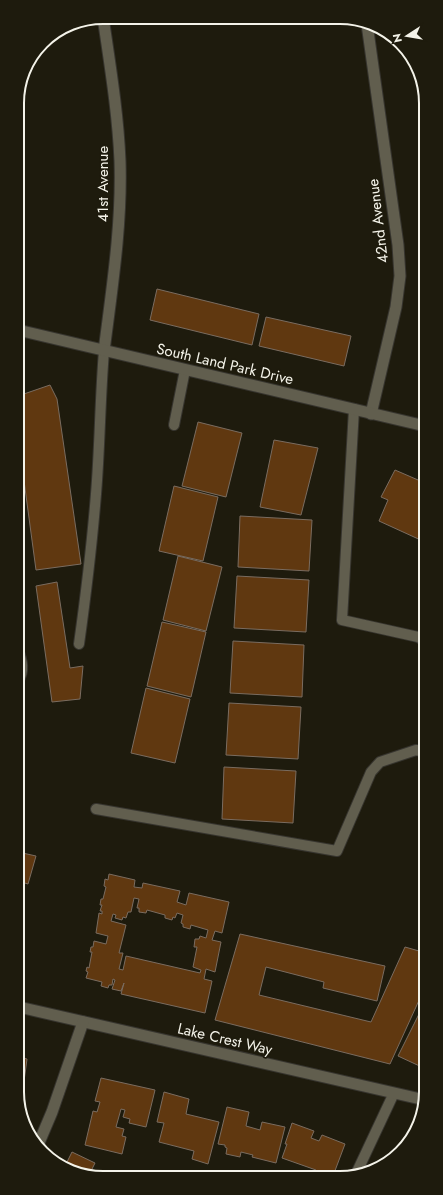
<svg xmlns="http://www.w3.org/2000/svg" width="443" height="1195" font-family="Jost,sans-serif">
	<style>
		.building { fill: #603810; stroke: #7a6c60; fill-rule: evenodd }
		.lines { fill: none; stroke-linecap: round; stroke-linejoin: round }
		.service-casing { stroke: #37352f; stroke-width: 12 }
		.minor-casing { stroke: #37352f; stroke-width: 13 }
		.tertiary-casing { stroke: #37352f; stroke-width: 13 }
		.service { stroke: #615e4e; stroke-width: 10 }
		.minor { stroke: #615e4e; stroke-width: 11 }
		.tertiary { stroke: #615e4e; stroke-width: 11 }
		.labels { text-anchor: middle; stroke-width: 3.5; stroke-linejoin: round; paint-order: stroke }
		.street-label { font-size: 15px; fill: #f4f3e9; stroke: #1e1b0d }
		.rim { fill: none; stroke: #f4f3e9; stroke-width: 2 }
	</style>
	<rect width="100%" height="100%" fill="#1e1b0d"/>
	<g class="building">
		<polygon points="157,289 259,314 252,345 150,320"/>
		<polygon points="266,317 351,336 344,366 259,346"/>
		<polygon points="50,385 57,399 81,564 36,570 18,436 18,396"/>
		<polygon points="198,422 242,433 226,497 182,486"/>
		<polygon points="274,440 318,448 301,515 260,507"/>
		<polygon points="395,470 425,483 425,542 379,521 388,500 381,497"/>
		<polygon points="174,486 218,497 203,561 159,551"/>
		<polygon points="240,516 312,520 309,571 238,567"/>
		<polygon points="178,556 222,567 206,631 163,620"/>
		<polygon points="237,576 309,580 306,632 234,628"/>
		<polygon points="57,582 70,668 83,666 80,699 52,702 36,586"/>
		<polygon points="162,622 206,632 191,697 147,686"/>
		<polygon points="233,641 304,645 302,697 230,693"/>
		<polygon points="146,688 190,699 175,763 131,753"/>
		<polygon points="229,703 301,707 298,759 226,755"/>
		<polygon points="224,767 296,771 293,823 222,819"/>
		<polygon points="18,852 36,856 28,884 18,881"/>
		<path d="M109 874 135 880 134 887 142 888 143 883 180 891 177 902 186 905 189 893 229 902 222 933 215 931 212 940 221 942 215 972 206 969 204 979 212 981 205 1013 121 994 124 983 121 991 112 989 115 980 113 979 112 985H109L108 988 101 986 102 982 86 978 88 972 86 971 87 967 89 968 92 952H90L91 947H93L94 941 106 944 108 936 96 933 99 913 102 914V911H100L102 905H100L101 899H103L106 887 104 886 105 879 108 880ZM134 898 139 899 137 908H139V912L146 913 147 910 165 915V918L172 920 173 917 175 918 177 913 183 915 181 923 183 924V927L190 929 191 925 208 930 206 938 200 936 199 939H195L194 947H197L193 967 201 970 200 973 126 956 123 970 119 969 123 953H119L126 925 111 921 113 914 116 915 115 918 122 920 123 917 126 918 128 912H131Z"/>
		<polygon points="240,934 385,966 377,1001 323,988 324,982 266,967 259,995 371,1022 405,947 426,953 426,985 390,1064 215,1020"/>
		<polygon points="426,1000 426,1069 398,1056"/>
		<polygon points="19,1057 27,1059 20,1111 19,1109"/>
		<polygon points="101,1078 155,1090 146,1127 129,1123 130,1119 123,1117 125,1110 121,1109 116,1127 124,1129 122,1136 126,1137 122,1154 85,1145 93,1111 97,1112 100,1102 95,1101"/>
		<polygon points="164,1092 189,1099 186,1114 219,1122 208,1164 192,1159 194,1151 159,1142 164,1123 157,1122"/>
		<polygon points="227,1107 249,1112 246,1126 260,1130 262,1122 285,1127 276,1163 252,1157 253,1155 241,1152 240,1157 226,1154 227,1148 225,1147 225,1145 218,1144"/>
		<polygon points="292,1123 314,1131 311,1138 319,1141 322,1135 345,1144 333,1176 314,1176 316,1170 282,1158 287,1144 285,1144"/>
		<polygon points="72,1152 95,1163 89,1175 92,1176 86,1176 64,1164 66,1164"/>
	</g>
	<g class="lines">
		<g class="service-casing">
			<g id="service">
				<polyline points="354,409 342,620 418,637 425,641"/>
				<polyline points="174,425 185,370"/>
				<path d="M79 644C86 594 92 544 96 494 100 446 100 399 104 351"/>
				<path d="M18 650C22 660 25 671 18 681"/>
				<polyline points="96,809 337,851 371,772 380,762 416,750 425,752"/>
				<polyline points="355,1176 394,1093"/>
			</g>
		</g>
		<g class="minor-casing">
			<g id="minor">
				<path d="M103 17C110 65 118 113 120 161 122 225 112 288 104 351"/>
				<polyline points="367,24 398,245 400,276 396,307 371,414"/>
				<polyline points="19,1007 425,1100"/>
				<polyline points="38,1145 52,1112 83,1022"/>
			</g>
		</g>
		<g class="tertiary-casing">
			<polyline id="tertiary" points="18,330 425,426"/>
		</g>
		<use href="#service" class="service"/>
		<use href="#minor" class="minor"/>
		<use href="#tertiary" class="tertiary"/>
	</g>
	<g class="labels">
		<g class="street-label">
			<text transform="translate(103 184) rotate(-90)" y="5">41st Avenue</text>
			<text transform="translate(378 221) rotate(-97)" y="5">42nd Avenue</text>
			<text transform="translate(225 364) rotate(13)" y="5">South Land Park Drive</text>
			<text transform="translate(225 1039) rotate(13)" y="5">Lake Crest Way</text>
		</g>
	</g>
	<path d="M0 0H443V1195H0ZM103 24H340A79 79 0 0 1 419 103V1092A79 79 0 0 1 340 1171H103A79 79 0 0 1 24 1092V103A79 79 0 0 1 103 24Z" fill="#1e1b0d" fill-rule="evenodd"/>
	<path class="rim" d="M103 24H340A79 79 0 0 1 419 103V1092A79 79 0 0 1 340 1171H103A79 79 0 0 1 24 1092V103A79 79 0 0 1 103 24Z"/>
	<g transform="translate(407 36) rotate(258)" stroke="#1e1b0d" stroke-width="3" paint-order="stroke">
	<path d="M0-3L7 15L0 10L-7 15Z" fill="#f4f3e9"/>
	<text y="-6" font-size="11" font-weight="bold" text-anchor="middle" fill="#f4f3e9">N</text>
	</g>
</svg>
